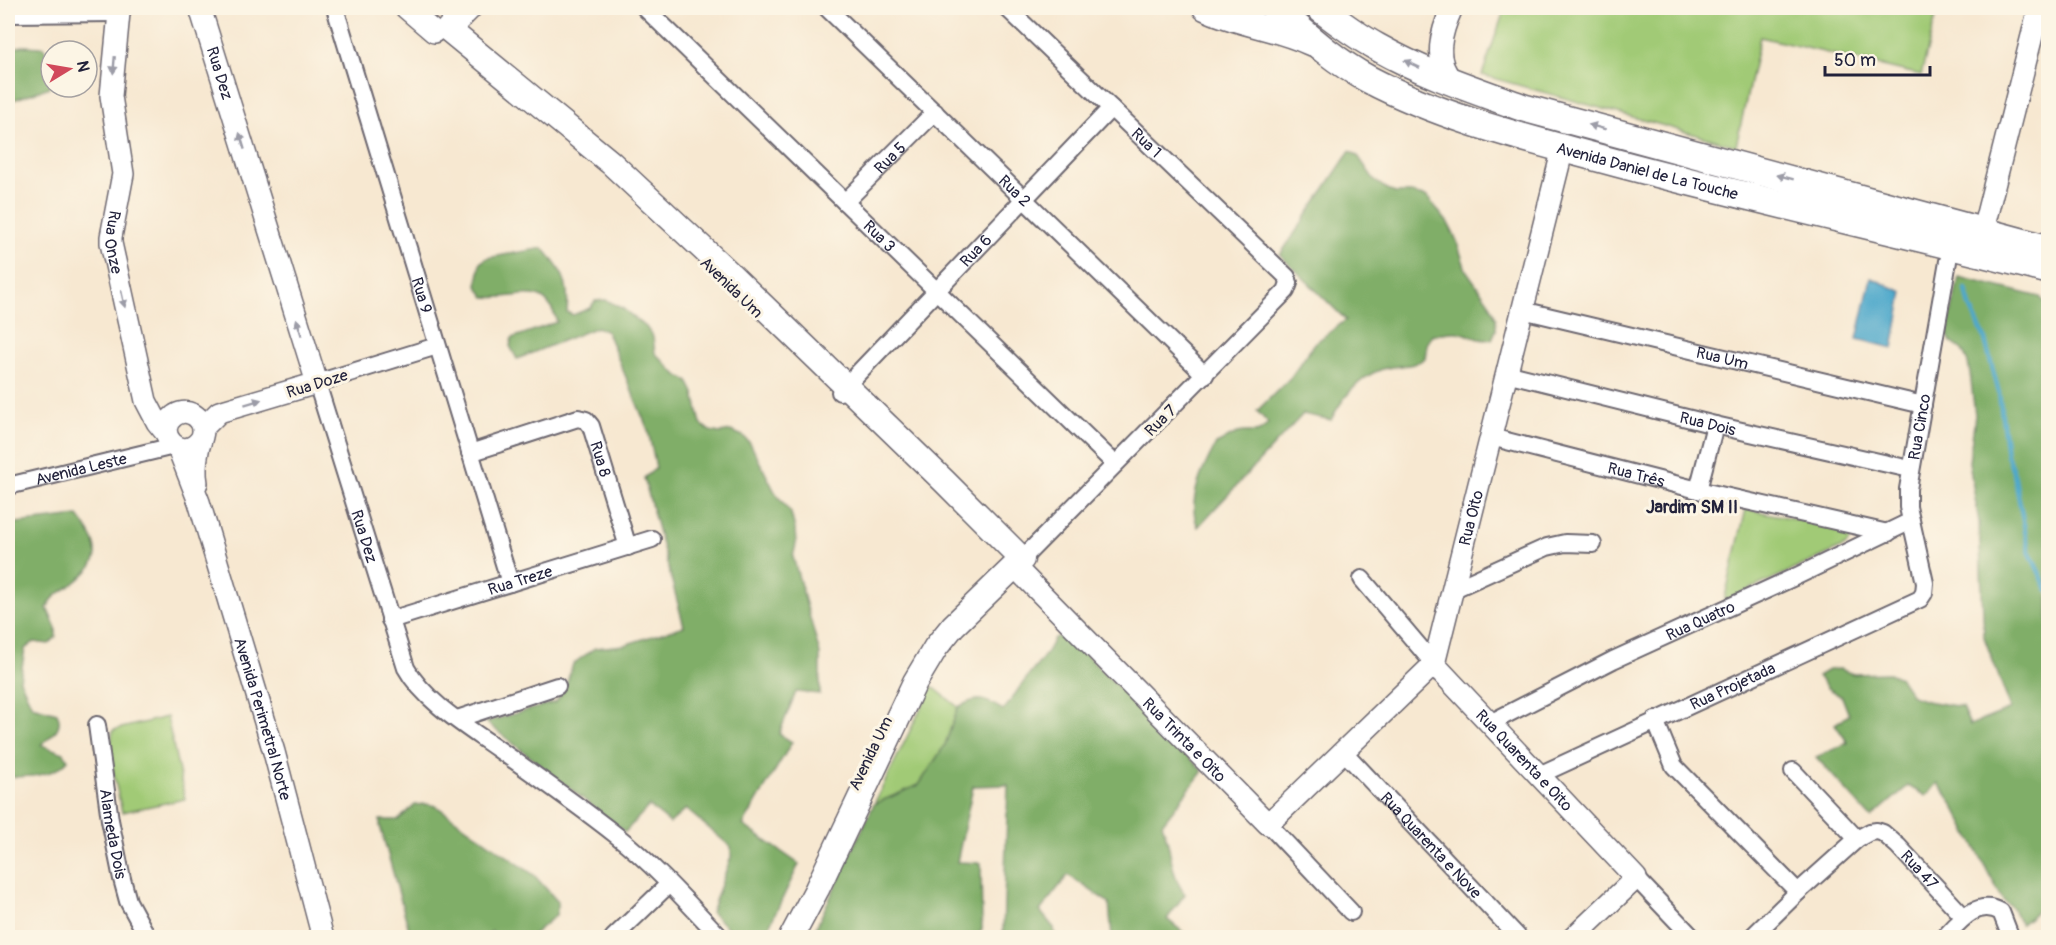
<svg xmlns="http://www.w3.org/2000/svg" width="2056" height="945" font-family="Pangolin,sans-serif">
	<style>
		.green { fill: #a1ca76; stroke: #627658; stroke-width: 1.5 }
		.forest { fill: #80ae67; stroke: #516851; stroke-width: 1.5 }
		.water { fill: #4ea8cb; stroke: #386583; stroke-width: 1.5 }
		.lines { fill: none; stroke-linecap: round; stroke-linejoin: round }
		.stream { stroke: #4ea8cb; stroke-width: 4.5 }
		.minor-casing { stroke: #6d6770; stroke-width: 20 }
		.tertiary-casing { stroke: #6d6770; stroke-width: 24 }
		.secondary-casing { stroke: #6d6770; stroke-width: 27 }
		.primary-casing { stroke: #6d6770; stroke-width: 30 }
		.minor { stroke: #fff; stroke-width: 16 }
		.tertiary { stroke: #fff; stroke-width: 21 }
		.secondary { stroke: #fff; stroke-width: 24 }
		.primary { stroke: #fff; stroke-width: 27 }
		.oneway { fill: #9c9ca7 }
		.labels { text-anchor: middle; stroke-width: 6; stroke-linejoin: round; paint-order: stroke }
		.street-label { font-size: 16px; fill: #22223b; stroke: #fcf5e5 }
		.neighbourhood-label { font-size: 18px; font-weight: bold; fill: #22223b; stroke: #fcf5e5 }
	</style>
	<rect width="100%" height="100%" fill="#fcf5e5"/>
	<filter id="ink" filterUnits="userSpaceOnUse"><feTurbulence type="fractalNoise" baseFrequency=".0167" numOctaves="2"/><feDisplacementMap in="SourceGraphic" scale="12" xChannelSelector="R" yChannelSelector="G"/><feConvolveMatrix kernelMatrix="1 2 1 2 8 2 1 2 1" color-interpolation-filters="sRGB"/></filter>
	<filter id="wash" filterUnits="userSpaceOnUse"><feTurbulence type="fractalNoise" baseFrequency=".008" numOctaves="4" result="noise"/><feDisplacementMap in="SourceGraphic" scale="24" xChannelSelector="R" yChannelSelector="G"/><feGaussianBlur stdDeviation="1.35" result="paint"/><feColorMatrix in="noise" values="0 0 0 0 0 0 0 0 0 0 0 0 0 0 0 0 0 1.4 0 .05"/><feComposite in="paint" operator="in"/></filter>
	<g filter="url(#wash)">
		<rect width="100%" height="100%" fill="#f7e8d1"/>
		<g class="green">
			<polygon points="1505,8 1938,8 1921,75 1760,37 1736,146 1482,75"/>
			<path d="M1746 509 1851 530C1853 537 1851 541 1845 546L1724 601Z"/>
			<polygon points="932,686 958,707 945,745 919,785 874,804"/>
			<polygon points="167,717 185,799 122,812 109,754 113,730"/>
		</g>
		<g class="forest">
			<polygon points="23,46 43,47 51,59 51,83 50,87 8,102 8,49"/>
			<path d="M1350 151 1358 156 1375 181 1384 187 1395 193H1412L1427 197 1448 223 1456 239 1466 270 1490 304 1496 318V330L1492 339C1478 342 1471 334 1457 332 1449 331 1440 334 1432 335L1427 343 1425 358C1412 369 1395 364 1380 370 1358 378 1341 400 1331 420L1303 414 1198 527C1186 500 1203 468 1216 444 1224 441 1230 435 1238 433 1252 429 1257 438 1268 423L1257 411 1291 377 1315 343 1346 320 1280 255Z"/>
			<path d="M543 248C562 271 570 281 567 312L573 315 590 308 595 301 606 300 622 308 646 327 653 337 655 353 677 375 688 381 694 393 701 424 710 431 720 433 731 431 743 436 750 443 775 492 791 513 795 529 796 544 793 557 820 654V694L796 692 779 734 792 742 743 825 799 864 764 937H737L711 912 731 857V847L686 809 670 823 649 806 625 832 486 722 556 702 565 688 573 664 595 648 624 645 684 626 644 478 656 468 648 430 607 332 597 327 517 359 510 346 512 338 557 322C545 279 519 301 485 297L477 286 480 263 487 258Z"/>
			<polygon points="1959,277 2040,297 2048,307 2048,902 2021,924 2013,909 2003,900 1951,801 1938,783 1926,796 1908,786 1871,818 1816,757 1848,743 1835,724 1849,715 1842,697 1827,688 1818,676 1828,670 1840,669 1853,674 1889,673 1900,678 1912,696 1926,701 1962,707 1970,725 2011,709 1984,637 1979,523 1969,462 1975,415 1970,373 1968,363 1962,350 1951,342 1947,333"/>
			<path d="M78 516C101 547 106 561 70 586 60 592 52 597 47 608L56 628V637L49 644 34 642 25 649 20 680 32 706 57 713C65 728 50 736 41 745L64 753 68 760C54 777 28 777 8 777V524Z"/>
			<path d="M1061 636 1068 637 1203 771 1162 824C1172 847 1170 876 1185 894L1167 919 1189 937H1112L1109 903 1068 875 1040 911 1054 928 1055 936 1037 937 1003 933 1008 785 973 786 957 862 981 863 982 929 977 936 972 938H811L874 804 919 785 945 745 958 707C979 696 984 698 1003 710 1012 702 1015 692 1023 683 1034 668 1047 656 1054 638Z"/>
			<polygon points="426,804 436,806 534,875 558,902 556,915 530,937 499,937 492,931 486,937 411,937 380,826 380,820 398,820 415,805"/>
		</g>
		<polygon class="water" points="1871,278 1903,292 1893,348 1857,339"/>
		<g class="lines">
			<polyline class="stream" points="1966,289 1970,307 1984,336 1999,393 2007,455 2014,474 2029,551 2048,591"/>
		</g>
	</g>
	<g filter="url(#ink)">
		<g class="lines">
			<g class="minor-casing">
				<g id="minor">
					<path id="s1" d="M335 8 510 583"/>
					<path id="s2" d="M645 8 1115 464"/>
					<path id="s3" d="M827 8 1205 375"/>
					<path id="s4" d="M1007 8 1287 277 1289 283 1286 291 1022 559"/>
					<polyline points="8,14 119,13"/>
					<path id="s5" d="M845 202 935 112"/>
					<path id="s6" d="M1522 310 1923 405"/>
					<path id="s7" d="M437 346 317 383 406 668C424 701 467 727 498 749 538 777 578 805 616 835 654 865 688 903 721 938"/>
					<path id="s8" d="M1506 373 1715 425 1910 469"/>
					<path id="s9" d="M840 392 1111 108"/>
					<path id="s10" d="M1491 437 1698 490 1888 533"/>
					<path id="s11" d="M470 453 578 418 586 420 591 426 628 547"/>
					<path id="s12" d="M8 486 174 446"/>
					<polyline points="1698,490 1715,425"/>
					<polyline points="1362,579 1434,664"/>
					<polyline points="1452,590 1547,547 1565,543 1593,544"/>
					<path id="s13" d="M390 620 652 539"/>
					<polyline points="457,719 557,686"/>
					<polyline points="1655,720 1674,766 1798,892"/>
					<path id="s14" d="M1490 723 1613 660 1799 575 1911 521"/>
					<path id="s15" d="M97 725 110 820 122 879 128 901 148 938"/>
					<path id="s16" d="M1343 751 1519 938"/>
					<polyline points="1793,771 1857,839"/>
					<path id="s17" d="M1539 775 1920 599 1924 593 1925 583 1908 507V489L1948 261"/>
					<polyline points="1268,824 1351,912"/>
					<polyline points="1636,878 1693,938"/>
					<polyline points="613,938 669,884"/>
					<path id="s18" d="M1751 938 1798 892 1857 839 1870 832 1877 831 1883 833 1898 846 1964 917"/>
					<path d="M1944 938C1959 922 1977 898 2001 912L2011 938"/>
				</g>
			</g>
			<g class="tertiary-casing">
				<g id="tertiary">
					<path id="s19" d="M121 8 119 13 111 96 123 174 111 237V243L146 401 157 422 166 433"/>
					<path id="s20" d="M200 8 317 383 219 412 203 428"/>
					<polyline points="406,8 434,32"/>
					<path d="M1452 8C1441 32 1432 61 1454 83"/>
					<polyline points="1986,218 2039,8"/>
					<path id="s21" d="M178 448 199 502 274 752 323 938"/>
					<path d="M197 483C195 472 196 461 198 451 199 444 204 435 203 428 202 422 197 416 192 414 186 411 179 412 174 416 152 432 182 465 201 439"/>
					<path id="s22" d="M1015 567 1268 824 1434 664 1563 148"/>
					<path id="s23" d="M1434 664 1636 878 1573 938"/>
				</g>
			</g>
			<g class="secondary-casing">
				<g id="secondary">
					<path d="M1205 8C1238 24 1276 27 1310 43"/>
					<polyline points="449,28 469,8"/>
					<polyline points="449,30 610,162 728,272 944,481 1022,559 953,626 936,647 915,682 817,889 791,938"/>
				</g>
			</g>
			<g class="primary-casing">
				<g id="primary">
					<path id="s24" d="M1275 8C1304 33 1333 60 1368 79 1446 120 1533 140 1617 163 1760 201 1905 233 2048 270"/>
					<path d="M1320 8C1338 22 1357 36 1377 47 1423 73 1474 90 1524 108L2048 249"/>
				</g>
			</g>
			<use href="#minor" class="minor"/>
			<use href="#tertiary" class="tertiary"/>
			<use href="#secondary" class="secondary"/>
			<use href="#primary" class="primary"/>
		</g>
		<defs><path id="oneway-solid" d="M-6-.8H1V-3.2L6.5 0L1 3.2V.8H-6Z" transform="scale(1.5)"/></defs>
		<g class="oneway">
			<use href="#oneway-solid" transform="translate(1412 64) rotate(-155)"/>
			<use href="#oneway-solid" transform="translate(114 65) rotate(95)"/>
			<use href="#oneway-solid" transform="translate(1597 127) rotate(-165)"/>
			<use href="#oneway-solid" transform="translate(242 141) rotate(-107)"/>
			<use href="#oneway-solid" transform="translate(1785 177) rotate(-165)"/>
			<use href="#oneway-solid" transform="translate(123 299) rotate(77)"/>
			<use href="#oneway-solid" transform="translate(299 327) rotate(-107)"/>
			<use href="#oneway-solid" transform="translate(253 402) rotate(-17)"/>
		</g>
	</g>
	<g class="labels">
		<g class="street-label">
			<text dy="6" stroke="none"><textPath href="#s20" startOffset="68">Rua Dez</textPath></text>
			<text dy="6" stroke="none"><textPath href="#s4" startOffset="194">Rua 1</textPath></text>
			<text dy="6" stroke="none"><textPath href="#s5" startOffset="63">Rua 5</textPath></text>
			<text dy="6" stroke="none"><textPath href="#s24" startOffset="412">Avenida Daniel de La Touche</textPath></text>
			<text dy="6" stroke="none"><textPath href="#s3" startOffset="262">Rua 2</textPath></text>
			<text dy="6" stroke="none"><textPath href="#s2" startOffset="327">Rua 3</textPath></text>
			<text dy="6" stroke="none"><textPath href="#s19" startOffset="237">Rua Onze</textPath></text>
			<text dy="6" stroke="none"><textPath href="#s9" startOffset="196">Rua 6</textPath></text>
			<text transform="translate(732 287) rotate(44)" y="6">Avenida Um</text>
			<text dy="6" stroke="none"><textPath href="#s1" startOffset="300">Rua 9</textPath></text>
			<text dy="6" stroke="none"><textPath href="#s6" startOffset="206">Rua Um</textPath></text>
			<text transform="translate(317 383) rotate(-17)" y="6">Rua Doze</text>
			<text transform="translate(1160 420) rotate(-45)" y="6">Rua 7</text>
			<text dy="6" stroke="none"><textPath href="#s8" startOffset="208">Rua Dois</textPath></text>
			<text dy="6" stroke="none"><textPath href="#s17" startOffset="596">Rua Cinco</textPath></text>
			<text dy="6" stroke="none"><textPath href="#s11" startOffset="164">Rua 8</textPath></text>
			<text dy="6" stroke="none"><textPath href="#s12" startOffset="75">Avenida Leste</textPath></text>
			<text dy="6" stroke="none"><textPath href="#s10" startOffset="150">Rua Três</textPath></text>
			<text dy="6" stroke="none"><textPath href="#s22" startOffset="742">Rua Oito</textPath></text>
			<text dy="6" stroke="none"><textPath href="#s7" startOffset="286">Rua Dez</textPath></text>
			<text dy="6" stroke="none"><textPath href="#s13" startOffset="136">Rua Treze</textPath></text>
			<text dy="6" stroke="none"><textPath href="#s14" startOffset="234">Rua Quatro</textPath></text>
			<text dy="6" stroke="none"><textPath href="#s17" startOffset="213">Rua Projetada</textPath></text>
			<text dy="6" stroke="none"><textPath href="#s21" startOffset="284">Avenida Perimetral Norte</textPath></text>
			<text dy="6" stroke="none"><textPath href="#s22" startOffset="242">Rua Trinta e Oito</textPath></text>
			<text transform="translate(870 753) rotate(-64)" y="6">Avenida Um</text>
			<text dy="6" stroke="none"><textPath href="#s23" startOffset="132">Rua Quarenta e Oito</textPath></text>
			<text dy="6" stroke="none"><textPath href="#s15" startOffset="110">Alameda Dois</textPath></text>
			<text dy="6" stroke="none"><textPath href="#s16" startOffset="129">Rua Quarenta e Nove</textPath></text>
			<text dy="6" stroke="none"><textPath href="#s18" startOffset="225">Rua 47</textPath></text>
		</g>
		<g class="neighbourhood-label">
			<text x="1692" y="513">Jardim SM II</text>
		</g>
	</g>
	<rect width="2056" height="945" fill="none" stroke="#fcf5e5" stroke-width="30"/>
	<g transform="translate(69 69) rotate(79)"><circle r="28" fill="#fcf5e5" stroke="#a5a1a1" stroke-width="1.5"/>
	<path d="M0-4.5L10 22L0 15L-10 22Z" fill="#d1495b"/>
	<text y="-9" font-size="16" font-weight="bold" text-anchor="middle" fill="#22223b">N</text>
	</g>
	<path d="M1825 66v9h105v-9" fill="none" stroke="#22223b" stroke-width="3"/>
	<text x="1834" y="66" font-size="18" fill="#22223b" stroke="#fcf5e5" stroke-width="4.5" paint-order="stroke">50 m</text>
</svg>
